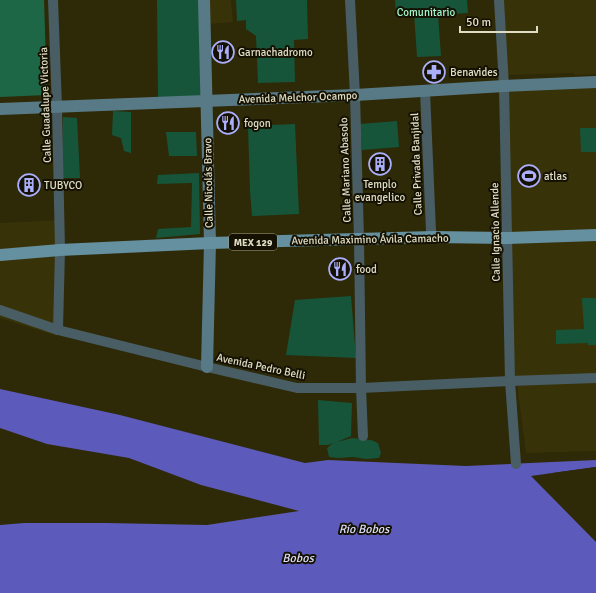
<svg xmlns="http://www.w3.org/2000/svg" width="596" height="593" font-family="Signika,sans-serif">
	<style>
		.built { fill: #383208 }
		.green { fill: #16553a }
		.forest { fill: #1d6747 }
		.water { fill: #5c5aba }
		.pier { fill: #2e2907 }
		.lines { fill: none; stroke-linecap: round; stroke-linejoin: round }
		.street { stroke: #485d64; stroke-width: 10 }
		.secondary { stroke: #587a86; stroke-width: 12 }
		.primary { stroke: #6490a0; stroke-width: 12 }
		.labels { text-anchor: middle; stroke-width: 4; stroke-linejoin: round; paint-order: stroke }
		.shield { fill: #141102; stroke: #a3a08a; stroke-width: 1 }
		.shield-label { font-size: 10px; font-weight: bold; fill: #e0ddc5 }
		.park-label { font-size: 11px; fill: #a2facd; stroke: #141102 }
		.poi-label { font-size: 11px; fill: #e0ddc5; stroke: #141102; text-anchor: start }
		.street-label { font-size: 11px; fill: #e0ddc5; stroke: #141102 }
		.water-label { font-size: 12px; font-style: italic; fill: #dcdff9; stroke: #141102 }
	</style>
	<rect width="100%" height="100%" fill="#2e2907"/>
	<g class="built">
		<polygon points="207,0 231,0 233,22 209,24"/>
		<polygon points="504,0 596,0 596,74 575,75 574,73 507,75"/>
		<polygon points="596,86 596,232 512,233 507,90"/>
		<polygon points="59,220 59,248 0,253 0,223"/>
		<polygon points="596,239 596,378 513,379 510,241"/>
		<polygon points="57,253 57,336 0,318 0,257"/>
		<polygon points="545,383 596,383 596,451 526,453 517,384"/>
	</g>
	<g class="green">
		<polygon points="157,0 202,0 203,98 158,98"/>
		<polygon points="236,0 307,0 308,39 294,40 295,82 258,83 256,36 246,29 246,20 237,21"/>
		<polygon points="395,0 467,0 468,13 438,15 441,56 417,57 414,13 396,14"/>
		<polygon points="113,111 131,112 131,153 124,151 121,138 112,135"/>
		<polygon points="63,117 77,118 80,178 62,178"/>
		<polygon points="397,121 399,147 362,150 360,124"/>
		<polygon points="295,124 299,214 252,216 250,191 248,126"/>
		<polygon points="580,128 596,128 596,152 581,152"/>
		<polygon points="166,132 196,132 197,156 169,156"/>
		<polygon points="199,173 200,234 156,238 158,229 191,227 192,183 157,184 158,175"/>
		<polygon points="351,296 356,358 286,355 295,300"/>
		<polygon points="582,298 596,298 596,345 588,345 588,343 556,344 556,330 584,329"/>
		<polygon points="318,400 352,403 351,436 337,442 352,438 371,440 378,443 381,453 379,458 366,459 353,457 338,458 329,457 327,448 333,443 328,445 319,445"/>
	</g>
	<polygon class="forest" points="0,0 44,0 47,95 0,97"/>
	<polygon class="water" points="0,389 120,415 305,463 328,460 466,466 596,460 596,467 545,474 596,469 596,593 0,593 0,525 24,523 107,523 207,525 299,511 201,485 129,458 47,444 0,428"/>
	<polygon class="pier" points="596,467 596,542 531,476"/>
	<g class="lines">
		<g class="street">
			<polyline points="53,0 57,106 60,250 58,330"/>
			<polyline points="350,0 355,95 359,239 361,388 363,436"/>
			<polyline points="499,0 504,86 510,381 516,464"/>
			<polyline points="425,91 431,231 433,237"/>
			<polyline points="0,310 58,330 207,367 297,388 361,388 510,381 596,378"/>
		</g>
		<g class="secondary">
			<polyline points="204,0 210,243 207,367"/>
			<polyline points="0,109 355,95 504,86 596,82"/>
		</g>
		<polyline class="primary" points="0,255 60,250 210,243 433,237 507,238 596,235"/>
	</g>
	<defs>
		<g id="restaurant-ring" transform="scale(1.15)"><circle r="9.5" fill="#141102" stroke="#abaffb" stroke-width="1.5"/><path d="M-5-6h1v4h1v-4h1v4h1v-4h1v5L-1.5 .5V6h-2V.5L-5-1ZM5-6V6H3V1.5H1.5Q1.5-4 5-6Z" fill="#abaffb"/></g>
		<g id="pharmacy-ring" transform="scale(1.15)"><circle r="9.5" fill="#141102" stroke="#abaffb" stroke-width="1.5"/><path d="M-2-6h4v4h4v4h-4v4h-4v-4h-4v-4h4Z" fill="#abaffb"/></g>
		<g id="building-ring" transform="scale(1.15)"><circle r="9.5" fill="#141102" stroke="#abaffb" stroke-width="1.5"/><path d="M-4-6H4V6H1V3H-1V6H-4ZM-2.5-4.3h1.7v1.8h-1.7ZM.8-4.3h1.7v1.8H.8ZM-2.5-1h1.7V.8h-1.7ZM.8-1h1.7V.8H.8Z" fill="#abaffb"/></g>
		<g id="stadium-ring" transform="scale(1.15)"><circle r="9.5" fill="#141102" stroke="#abaffb" stroke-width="1.5"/><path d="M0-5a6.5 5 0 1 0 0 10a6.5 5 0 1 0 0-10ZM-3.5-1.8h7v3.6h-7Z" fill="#abaffb"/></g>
	</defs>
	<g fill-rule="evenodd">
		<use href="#restaurant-ring" x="223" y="52"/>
		<use href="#pharmacy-ring" x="434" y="72"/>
		<use href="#restaurant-ring" x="228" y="123"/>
		<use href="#building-ring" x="380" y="164"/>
		<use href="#stadium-ring" x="529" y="176"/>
		<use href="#building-ring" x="29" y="185"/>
		<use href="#restaurant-ring" x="340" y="269"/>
	</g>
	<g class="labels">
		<rect class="shield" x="229" y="234" width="48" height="16" rx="3"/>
		<g class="shield-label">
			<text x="253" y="246">MEX 129</text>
		</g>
		<g class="park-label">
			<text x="426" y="16">Comunitario</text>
		</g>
		<g class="poi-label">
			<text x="238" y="56">Garnachadromo</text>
			<text x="450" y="76">Benavides</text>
			<text x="244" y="127">fogon</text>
			<text x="544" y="180">atlas</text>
			<text x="380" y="188" text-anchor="middle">Templo<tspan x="380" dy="13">evangelico</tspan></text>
			<text x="44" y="189">TUBYCO</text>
			<text x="356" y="273">food</text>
		</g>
		<g class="street-label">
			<text transform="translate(298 97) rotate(-2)" y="4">Avenida Melchor Ocampo</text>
			<text transform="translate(45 105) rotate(-92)" y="4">Calle Guadalupe Victoria</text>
			<text transform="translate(416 164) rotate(-92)" y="4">Calle Privada Banjidal</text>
			<text transform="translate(345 170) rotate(-92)" y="4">Calle Mariano Abasolo</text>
			<text transform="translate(208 183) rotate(-91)" y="4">Calle Nicolás Bravo</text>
			<text transform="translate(495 232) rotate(-91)" y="4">Calle Ignacio Allende</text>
			<text transform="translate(370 239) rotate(-1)" y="4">Avenida Maximino Ávila Camacho</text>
			<text transform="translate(261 366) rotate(12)" y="4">Avenida Pedro Belli</text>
		</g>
		<g class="water-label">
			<text x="364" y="533">Río Bobos</text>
			<text x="298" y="562">Bobos</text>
		</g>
	</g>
	<path d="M460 26v6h77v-6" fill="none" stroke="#e0ddc5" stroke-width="2"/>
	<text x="466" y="26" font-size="12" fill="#e0ddc5" stroke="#141102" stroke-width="3" paint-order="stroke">50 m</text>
</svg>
